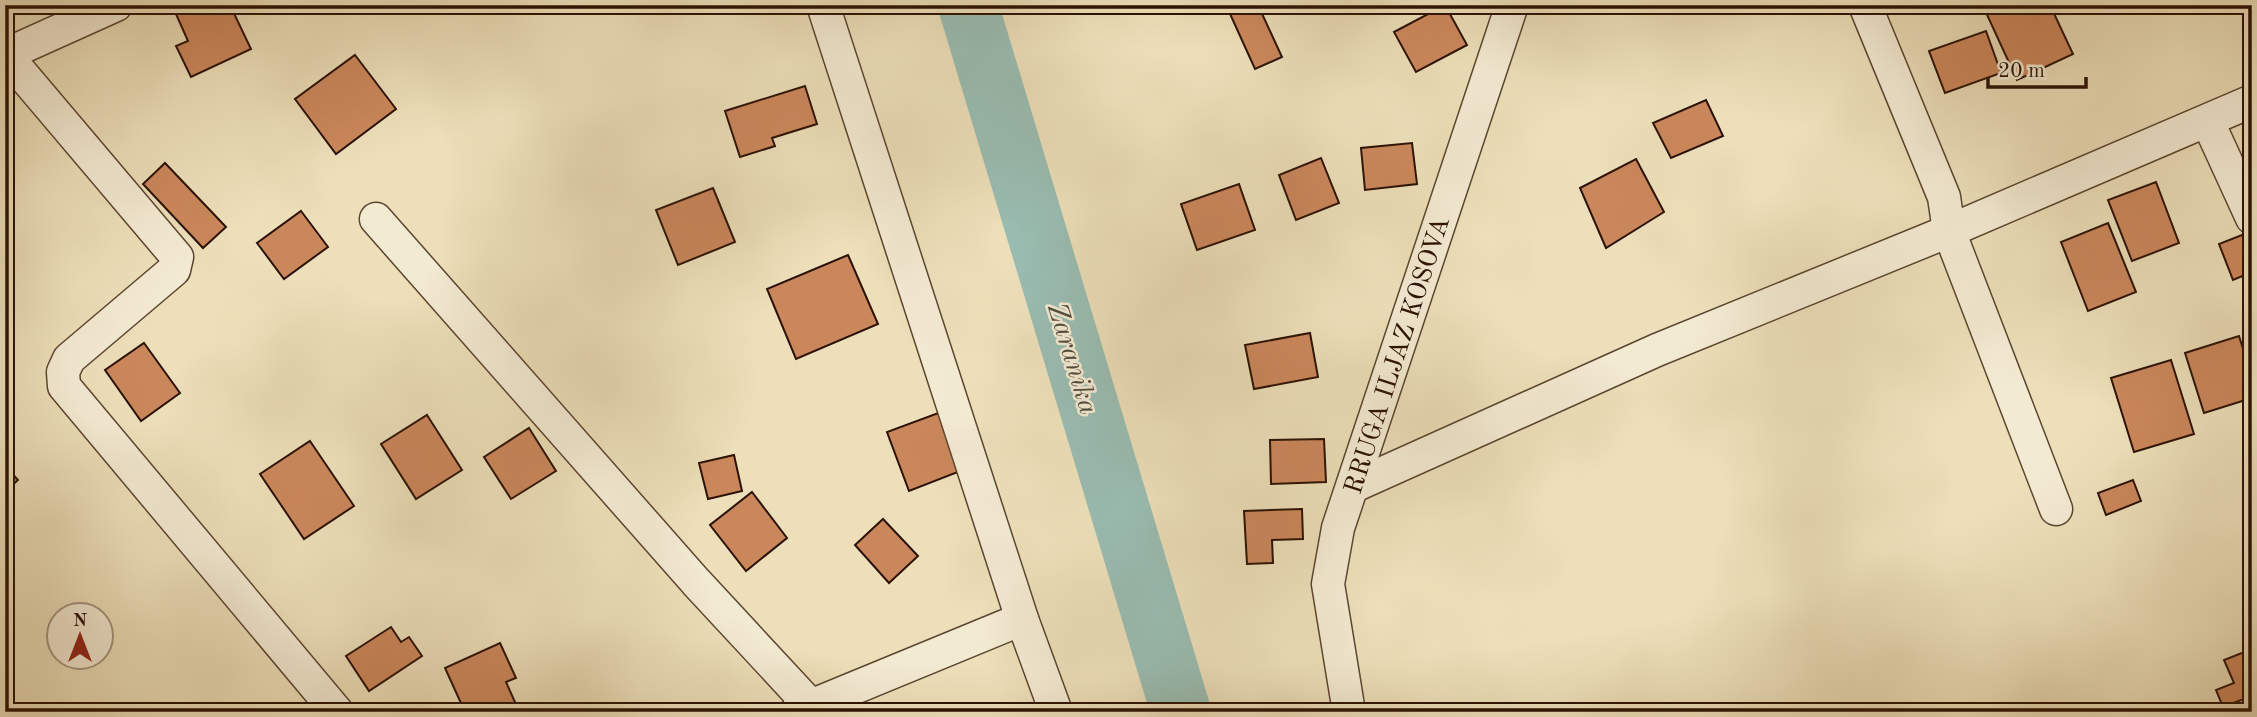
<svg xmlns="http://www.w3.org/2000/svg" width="2257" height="717" font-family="'Old Standard TT',serif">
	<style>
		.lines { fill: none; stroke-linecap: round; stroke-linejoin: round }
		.river { stroke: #99bcb1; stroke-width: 60 }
		.building { fill: #cb875c; stroke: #2c1203; stroke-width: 2 }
		.street-casing { stroke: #5c4530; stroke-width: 35 }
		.street { stroke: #f3ead2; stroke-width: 32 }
		.labels { text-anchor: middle; stroke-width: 5; stroke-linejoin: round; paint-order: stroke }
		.street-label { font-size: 26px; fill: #2c1203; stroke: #f3ead2 }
		.water-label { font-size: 28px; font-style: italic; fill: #524e40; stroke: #f3ead2 }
	</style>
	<rect width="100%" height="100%" fill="#ecdfb9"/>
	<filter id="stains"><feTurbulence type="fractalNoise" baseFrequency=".00286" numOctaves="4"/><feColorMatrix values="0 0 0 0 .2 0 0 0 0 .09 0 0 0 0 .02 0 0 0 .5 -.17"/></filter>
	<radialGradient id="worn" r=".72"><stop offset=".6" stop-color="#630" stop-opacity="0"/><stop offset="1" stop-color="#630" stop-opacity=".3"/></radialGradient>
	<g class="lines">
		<polyline class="river" points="968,5 1181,712"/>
	</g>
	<g class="building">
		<polygon points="172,5 230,5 251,49 191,77 176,46 188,41"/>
		<polygon points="1226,5 1258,5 1282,57 1255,69"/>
		<polygon points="1445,5 1467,45 1416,72 1394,32"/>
		<polygon points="2050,5 2073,54 2017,80 1983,6"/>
		<polygon points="1986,31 2001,73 1945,93 1929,51"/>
		<polygon points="355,55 396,109 336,154 295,99"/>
		<polygon points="805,86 817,124 772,138 775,146 740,157 725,111"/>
		<polygon points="1706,100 1723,136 1671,158 1653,123"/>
		<polygon points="1412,143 1417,184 1365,190 1361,148"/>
		<polygon points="1321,158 1339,203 1296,220 1279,175"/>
		<polygon points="1636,159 1664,212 1606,248 1580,188"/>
		<polygon points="165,163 226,227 203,248 143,184"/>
		<polygon points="2156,182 2179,243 2132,261 2108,200"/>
		<polygon points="1239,184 1255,230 1197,250 1181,204"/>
		<polygon points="713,188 735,242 678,265 656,210"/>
		<polygon points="301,211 328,247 284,279 257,243"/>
		<polygon points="2108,223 2136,292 2088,311 2061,242"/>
		<polygon points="2247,233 2252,244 2252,272 2233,280 2219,244"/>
		<polygon points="848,255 878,324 796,359 767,289"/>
		<polygon points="1310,333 1318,377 1254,389 1245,345"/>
		<polygon points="2239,336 2252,377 2252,398 2204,413 2185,353"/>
		<polygon points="144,343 180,393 141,421 105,370"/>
		<polygon points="2171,360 2194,434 2134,452 2111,378"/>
		<polygon points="941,412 963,470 909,491 887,432"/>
		<polygon points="427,415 462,470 416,499 381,444"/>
		<polygon points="529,428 556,471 511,499 484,457"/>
		<polygon points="1324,439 1326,482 1271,484 1270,440"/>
		<polygon points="310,441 354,506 304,539 260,474"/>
		<polygon points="734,455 742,491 708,499 699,463"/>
		<polygon points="5,466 18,480 5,492"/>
		<polygon points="2133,480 2141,501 2106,515 2098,493"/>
		<polygon points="752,492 787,538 746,571 710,525"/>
		<polygon points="1302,509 1303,539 1272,540 1273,563 1247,564 1244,511"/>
		<polygon points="883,519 918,556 889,583 855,545"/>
		<polygon points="391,627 401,642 409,637 422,656 369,691 346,656"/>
		<polygon points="500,643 516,678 506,682 519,711 465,712 445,668"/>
		<polygon points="2252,649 2252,696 2223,707 2216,690 2234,683 2224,660"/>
	</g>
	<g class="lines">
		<g class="street-casing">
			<g id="street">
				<polyline points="823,5 1022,619 1056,712"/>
				<polyline points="1865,5 1944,197 1949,231 2056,509"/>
				<polyline points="5,55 116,5"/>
				<polyline points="6,55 177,257 174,270 69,359 63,372 64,386 337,712"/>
				<polyline points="2208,122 2252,218"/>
				<polyline points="376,219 696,582 810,705"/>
				<polyline points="1354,486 1657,350 1949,231 2252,101"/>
				<polyline points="796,712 1022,619"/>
				<polyline points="1349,712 1328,584 1338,528 1512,5"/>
			</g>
		</g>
		<use href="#street" class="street"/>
	</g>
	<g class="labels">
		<g class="street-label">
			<text transform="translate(1396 355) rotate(-72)" y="9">RRUGA ILJAZ KOSOVA</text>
		</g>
		<g class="water-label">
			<text transform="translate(1074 358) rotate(73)" y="10">Zaranika</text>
		</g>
	</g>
	<rect width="2257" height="717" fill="none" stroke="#ecdfb9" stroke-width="28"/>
	<rect x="7" y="7" width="2243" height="703" fill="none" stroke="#2c1203" stroke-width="3.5"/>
	<rect x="14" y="14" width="2229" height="689" fill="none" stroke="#2c1203" stroke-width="2"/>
	<g transform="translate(80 636)"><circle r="33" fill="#f3ead2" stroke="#a3947f" stroke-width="2"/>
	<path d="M0-5L12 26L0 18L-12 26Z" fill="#8f2418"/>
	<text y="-10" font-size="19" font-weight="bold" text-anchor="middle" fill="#2c1203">N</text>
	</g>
	<path d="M1988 77v10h98v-10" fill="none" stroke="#2c1203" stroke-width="3.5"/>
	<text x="1998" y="77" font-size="21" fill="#2c1203" stroke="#f3ead2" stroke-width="5" paint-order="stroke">20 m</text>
	<rect width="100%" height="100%" filter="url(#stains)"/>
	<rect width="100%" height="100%" fill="url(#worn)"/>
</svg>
